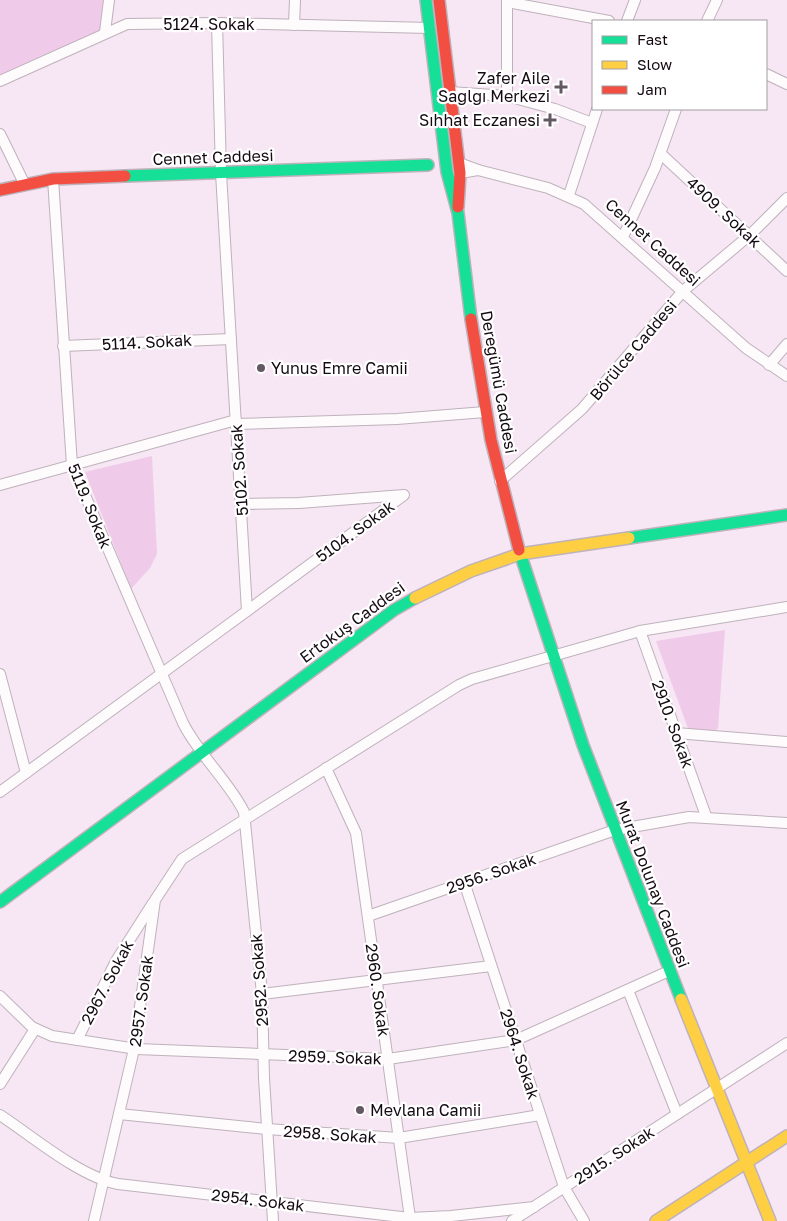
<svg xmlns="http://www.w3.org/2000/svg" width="787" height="1221" font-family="'Golos Text',sans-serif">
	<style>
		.green { fill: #f0cbe9 }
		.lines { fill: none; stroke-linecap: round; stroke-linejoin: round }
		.street-casing { stroke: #beb2bb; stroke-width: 12 }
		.fast-casing { stroke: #beb2bb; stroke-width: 14 }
		.slow-casing { stroke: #beb2bb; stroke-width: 14 }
		.jam-casing { stroke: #beb2bb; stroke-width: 14 }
		.street { stroke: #fefbfd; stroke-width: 10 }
		.fast { stroke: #16e098; stroke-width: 11 }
		.slow { stroke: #ffcf43; stroke-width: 11 }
		.jam { stroke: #f24e42; stroke-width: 11 }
		.poi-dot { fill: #635861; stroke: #fff; stroke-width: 2 }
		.labels { text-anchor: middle; stroke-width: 4.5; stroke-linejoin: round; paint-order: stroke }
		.street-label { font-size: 16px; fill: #140b12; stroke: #fff }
		.poi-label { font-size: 16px; fill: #140b12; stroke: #fff; text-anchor: end }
	</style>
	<rect width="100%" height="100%" fill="#f7e6f3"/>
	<g class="green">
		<polygon points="0,0 103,0 100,30 0,78"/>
		<polygon points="152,456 157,554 150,568 131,589 85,472"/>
		<polygon points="725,630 718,728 713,733 689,731 656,641"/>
	</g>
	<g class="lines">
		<g class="street-casing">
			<g id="street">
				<polyline points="507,2 609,21"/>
				<polyline points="627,21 635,0"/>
				<polyline points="707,21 717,0"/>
				<polyline points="294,25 295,0"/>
				<polyline points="105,32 109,0"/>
				<polyline points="766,74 787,84"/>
				<polyline points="0,81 127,24 217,23 430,28"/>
				<polyline points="450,92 507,96 555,109 592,123"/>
				<polyline points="507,96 507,0"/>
				<polyline points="0,134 24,183"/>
				<polyline points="661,154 787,271"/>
				<polyline points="459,163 478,170 460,173"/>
				<polyline points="478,170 548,188 584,204 746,348 787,376"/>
				<path d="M53 179 72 465 183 723C199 755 230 783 244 812L262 994 264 1078 273 1221"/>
				<polyline points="569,195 597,109"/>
				<polyline points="623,237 655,168 676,109"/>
				<polyline points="63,346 231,339"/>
				<polyline points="769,365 787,344"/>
				<polyline points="236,424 397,419 485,412"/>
				<polyline points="500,481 582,409 683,291 751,234 787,198"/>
				<polyline points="0,485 236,420"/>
				<polyline points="241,504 299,503 404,495 247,611"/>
				<polyline points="640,631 706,816"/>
				<polyline points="0,674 26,773"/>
				<polyline points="676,733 787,742"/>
				<polyline points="326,768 356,833 410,1218"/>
				<polyline points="0,792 247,611 221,173 217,23"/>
				<polyline points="464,882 564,1187 584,1221"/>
				<polyline points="368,916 615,830 689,817 787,823"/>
				<polyline points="628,990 677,1114"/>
				<polyline points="262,994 491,966"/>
				<polyline points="0,996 32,1027 52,1036 137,1049 388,1059 516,1040 669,971"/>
				<polyline points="77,1040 116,961 153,903"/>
				<polyline points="0,1084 35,1029"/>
				<polyline points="119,1114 267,1129 399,1138 540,1115"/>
				<path d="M0 1115C32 1136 80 1177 118 1184L410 1218 451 1216 534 1207"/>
				<polyline points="94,1221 134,1049 155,900 182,859 459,685 472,679 640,631 787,607"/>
				<polyline points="512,1221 787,1043"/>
			</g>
		</g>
		<g class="fast-casing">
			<g id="fast">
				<polyline points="426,0 447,172 458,213 471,319"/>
				<polyline points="125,176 428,165"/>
				<polyline points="629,538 787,515"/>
				<polyline points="519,550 583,745 681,999"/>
				<polyline points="0,902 394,610 415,598"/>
			</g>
		</g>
		<g class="slow-casing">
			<g id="slow">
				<polyline points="415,598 471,571 520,554 629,538"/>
				<polyline points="681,999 770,1221"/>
				<polyline points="656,1221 787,1136"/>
			</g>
		</g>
		<g class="jam-casing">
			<g id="jam">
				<polyline points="439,0 460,173 458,207"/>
				<polyline points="0,190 53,179 125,176"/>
				<polyline points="471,319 491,440 519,550"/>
			</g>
		</g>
		<use href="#street" class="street"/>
		<use href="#fast" class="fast"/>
		<use href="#slow" class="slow"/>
		<use href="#jam" class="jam"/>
	</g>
	<g class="poi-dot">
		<path d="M558.5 79.5h5v5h5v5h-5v5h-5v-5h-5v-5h5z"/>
		<path d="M547.5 112.5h5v5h5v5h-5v5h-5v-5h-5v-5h5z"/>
		<circle cx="261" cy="368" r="5"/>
		<circle cx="360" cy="1110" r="5"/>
	</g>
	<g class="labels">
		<g class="street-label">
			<text x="209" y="30">5124. Sokak</text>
			<text transform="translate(213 157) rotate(-2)" y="6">Cennet Caddesi</text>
			<text transform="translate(724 212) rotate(43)" y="6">4909. Sokak</text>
			<text transform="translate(653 242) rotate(42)" y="6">Cennet Caddesi</text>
			<text transform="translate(147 342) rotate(-3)" y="6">5114. Sokak</text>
			<text transform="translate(633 350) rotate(-50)" y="6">Börülce Caddesi</text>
			<text transform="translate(499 382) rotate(80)" y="6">Deregümü Caddesi</text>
			<text transform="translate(239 470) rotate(-94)" y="6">5102. Sokak</text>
			<text transform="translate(90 506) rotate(68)" y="6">5119. Sokak</text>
			<text transform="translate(355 531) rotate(-36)" y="6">5104. Sokak</text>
			<text transform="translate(352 622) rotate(-36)" y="6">Ertokuş Caddesi</text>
			<text transform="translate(673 724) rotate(70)" y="6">2910. Sokak</text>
			<text transform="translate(491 873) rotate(-19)" y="6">2956. Sokak</text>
			<text transform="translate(653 884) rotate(69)" y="6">Murat Dolunay Caddesi</text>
			<text transform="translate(259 980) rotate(-94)" y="6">2952. Sokak</text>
			<text transform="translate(107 982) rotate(-62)" y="6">2967. Sokak</text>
			<text transform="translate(378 990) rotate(82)" y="6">2960. Sokak</text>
			<text transform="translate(141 1001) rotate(-82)" y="6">2957. Sokak</text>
			<text transform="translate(520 1054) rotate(72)" y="6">2964. Sokak</text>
			<text transform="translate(335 1057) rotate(2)" y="6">2959. Sokak</text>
			<text transform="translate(330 1134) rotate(4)" y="6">2958. Sokak</text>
			<text transform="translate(614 1155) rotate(-33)" y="6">2915. Sokak</text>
			<text transform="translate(258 1200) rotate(7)" y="6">2954. Sokak</text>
		</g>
		<g class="poi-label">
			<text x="550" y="84">Zafer Aile<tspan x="550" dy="18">Sağlğı Merkezi</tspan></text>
			<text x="540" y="126">Sıhhat Eczanesi</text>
			<text x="271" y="374" text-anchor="start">Yunus Emre Camii</text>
			<text x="370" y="1116" text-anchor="start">Mevlana Camii</text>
		</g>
	</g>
	<rect x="592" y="20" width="175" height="90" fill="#ffffff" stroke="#a19da0"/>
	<rect x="602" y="36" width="25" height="8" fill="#16e098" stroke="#a19da0"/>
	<text x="637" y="45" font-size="15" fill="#140b12">Fast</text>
	<rect x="602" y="61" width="25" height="8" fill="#ffcf43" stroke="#a19da0"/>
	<text x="637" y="70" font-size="15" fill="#140b12">Slow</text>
	<rect x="602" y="86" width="25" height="8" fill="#f24e42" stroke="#a19da0"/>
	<text x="637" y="95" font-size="15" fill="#140b12">Jam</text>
</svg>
